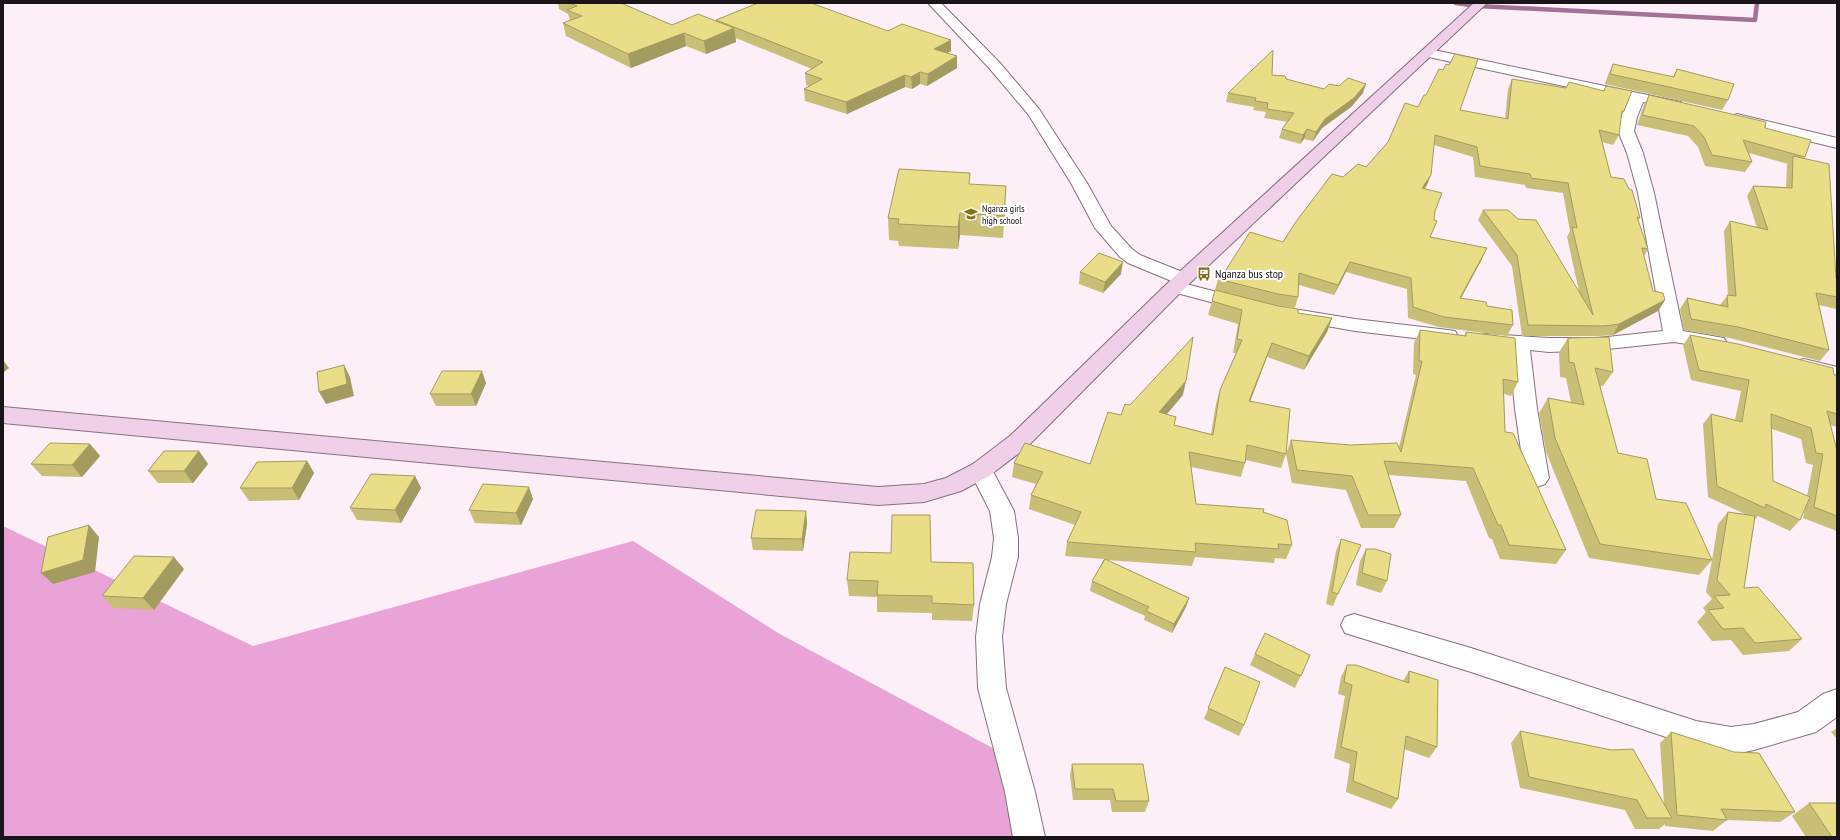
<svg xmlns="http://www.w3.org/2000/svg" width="1840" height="840" font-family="'PT Sans Narrow',sans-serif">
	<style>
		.forest { fill: #eaa3d6 }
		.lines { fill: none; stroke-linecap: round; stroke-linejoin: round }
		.stream { stroke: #a47196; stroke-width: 4.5 }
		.minor-casing { stroke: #85717f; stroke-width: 2 }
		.secondary-casing { stroke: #85717f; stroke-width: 2 }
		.minor { fill: #fff; fill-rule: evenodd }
		.secondary { fill: #efd0e8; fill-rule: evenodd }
		.wall { fill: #c8be75; fill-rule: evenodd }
		.shaded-wall { fill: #a39b5f }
		.building { fill: #e9dd88; stroke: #a39b5f }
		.labels { text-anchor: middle; stroke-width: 4; stroke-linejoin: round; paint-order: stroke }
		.far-poi-label { font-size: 10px; fill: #1b1419; stroke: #fff; text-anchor: start }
		.poi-label { font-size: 12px; fill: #1b1419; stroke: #fff; text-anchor: start }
	</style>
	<rect width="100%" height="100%" fill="#fdeff8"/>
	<polygon class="forest" points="3,526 253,646 633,541 778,633 1000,752 1025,837 3,837"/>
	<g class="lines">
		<polyline class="stream" points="1456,3 1478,6 1755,20 1757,3"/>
		<g class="minor-casing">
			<g id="minor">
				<polygon points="928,3 941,3 1000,63 1039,109 1087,183 1111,226 1132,249 1140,255 1190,275 1192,279 1190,283 1186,284 1248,300 1251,304 1248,308 1241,310 1169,291 1167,287 1169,283 1174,282 1128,263 1120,257 1095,228 1071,183 1028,114 990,69"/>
				<polygon points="1429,49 1676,101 1681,102 1683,105 1681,108 1676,109 1643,102 1637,117 1634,131 1643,153 1654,193 1683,331 1724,338 1727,343 1724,348 1717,349 1674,342 1598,350 1549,352 1530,350 1537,409 1549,478 1545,484 1537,487 1529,484 1525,478 1515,409 1509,348 1480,345 1477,340 1480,335 1487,334 1549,338 1598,338 1663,331 1638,193 1627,153 1618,131 1621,117 1629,100 1424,56 1422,53 1424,50"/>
				<polygon points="1737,114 1837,138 1837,148 1732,122 1729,119 1732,116"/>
				<polygon points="1300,310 1355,319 1448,330 1455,331 1458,336 1455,341 1448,342 1355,331 1293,320 1290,316 1293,312"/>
				<polygon points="1804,359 1837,367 1837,381 1797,371 1794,366 1797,361"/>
				<polygon points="981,462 989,464 1014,511 1018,538 1018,557 1006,604 1002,637 1006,688 1035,792 1045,837 1013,837 1005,792 978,688 976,637 980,604 992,557 994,538 990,511 969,470 973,464"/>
				<polygon points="1354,614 1471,648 1696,721 1731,727 1754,724 1798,712 1823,694 1837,689 1837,717 1816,732 1754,750 1731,755 1696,747 1471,672 1345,633 1341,625 1345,617"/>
			</g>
		</g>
		<g class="secondary-casing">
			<polygon id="secondary" points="1474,3 1487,3 1190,283 1027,447 989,476 961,491 924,502 878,505 3,423 3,407 878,487 924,484 946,478 973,464 1011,435 1176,275"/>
		</g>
		<use href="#minor" class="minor"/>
		<use href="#secondary" class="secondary"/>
	</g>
	<g class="wall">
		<polygon points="558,3 621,3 672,25 716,21 716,20 888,31 951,51 947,53 957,56 957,68 927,86 920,84 912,89 905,87 847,114 805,101 804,89 809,86 806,85 805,73 812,69 736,38 736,42 706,54 686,46 631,68 566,36 563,23 570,20 568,14 559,9"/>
		<polygon points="1613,64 1673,77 1677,69 1728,100 1722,110 1605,84 1608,75"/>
		<polygon points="1272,75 1324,89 1363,93 1351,107 1322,128 1313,141 1304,139 1300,144 1279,138 1282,129 1288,122 1264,118 1266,112 1253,110 1254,107 1226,102 1228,93"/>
		<polygon points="1512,79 1566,88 1604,90 1606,86 1624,111 1621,116 1619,135 1613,145 1602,142 1611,177 1640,218 1638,220 1648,249 1644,256 1653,291 1665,300 1658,311 1613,335 1598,336 1522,336 1512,266 1478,220 1483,210 1579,291 1567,237 1570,231 1563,193 1526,188 1525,185 1475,177 1473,157 1434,145 1427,185 1424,189 1435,211 1430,237 1482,259 1461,298 1487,306 1513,325 1507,336 1439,327 1408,318 1407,289 1346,272 1334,295 1299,285 1298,297 1295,308 1274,305 1298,313 1332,318 1327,332 1304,370 1267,357 1250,401 1286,454 1281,468 1246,460 1245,463 1241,477 1191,467 1196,504 1263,512 1292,545 1286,559 1275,558 1274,563 1195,557 1192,566 1106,560 1189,598 1186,607 1172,633 1144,620 1145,616 1090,591 1092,581 1104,559 1065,556 1067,542 1075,525 1029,509 1031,495 1036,484 1012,477 1014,463 1090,464 1121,415 1130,405 1183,395 1166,414 1176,417 1174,425 1211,434 1216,404 1220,390 1236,353 1233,353 1238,324 1208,315 1220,272 1224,273 1283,242 1343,177 1366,167 1388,142 1418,107 1460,110 1505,119 1508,89"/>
		<polygon points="1649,95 1765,128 1805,157 1804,158 1837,297 1837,308 1836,309 1819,305 1829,350 1820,361 1730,338 1684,330 1680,309 1687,298 1720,305 1728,295 1724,231 1730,221 1757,228 1747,196 1753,186 1786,187 1787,165 1788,164 1749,153 1752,162 1745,172 1705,166 1698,147 1688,136 1637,125 1644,105"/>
		<polygon points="970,184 1006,186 1003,238 960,235 958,249 899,246 898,241 889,240 888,218"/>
		<polygon points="1080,272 1121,274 1103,293 1079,284"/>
		<polygon points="1420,330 1464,336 1466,332 1518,382 1511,396 1504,394 1505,432 1566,550 1556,564 1500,559 1492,539 1489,538 1466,481 1389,475 1401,515 1394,528 1361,528 1346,490 1292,483 1286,454 1291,440 1350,445 1399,447 1416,375 1413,374 1414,343"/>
		<path d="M1690 335 1837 375V427L1830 425 1837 451V531L1803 518 1805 508 1800 520 1790 531 1758 516 1755 519 1744 588 1802 639 1789 651 1743 655 1731 640 1712 641 1697 622 1706 612 1703 608 1712 599 1706 592 1712 560 1699 575 1589 558 1546 452 1539 413 1548 398 1571 402 1566 378 1560 377 1559 352 1568 338 1613 372 1603 386H1600L1618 453 1656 499 1712 560 1718 524 1728 512 1745 514 1708 497 1703 424 1711 414 1735 420 1741 391 1691 380 1683 345ZM1772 429 1801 439 1806 463 1813 465 1807 496 1773 481Z"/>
		<polygon points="486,383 476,406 436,406 430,394"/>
		<polygon points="90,444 100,456 82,477 42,476 31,464"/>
		<polygon points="199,451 208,464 193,483 158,483 148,471"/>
		<polygon points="307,461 314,473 299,500 249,501 240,488"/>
		<polygon points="415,476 421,488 401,523 357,520 350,508"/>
		<polygon points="533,499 521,525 475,523 469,510"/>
		<polygon points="806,511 807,524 803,551 753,550 751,538"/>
		<polygon points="1341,539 1338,594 1333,606 1326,604 1336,551"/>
		<polygon points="1366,549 1387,581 1381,593 1356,585 1360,561"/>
		<polygon points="931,562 974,605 972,621 932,620 932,613 877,612 877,597 849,596 847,580"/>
		<polygon points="184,569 154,610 114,608 102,596"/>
		<polygon points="1255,654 1310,655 1295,688 1250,665"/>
		<polygon points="1347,665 1403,681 1409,671 1437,747 1429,758 1404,749 1398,799 1391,809 1346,792 1350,764 1334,758 1345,696 1338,694 1341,677"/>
		<polygon points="1225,667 1244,725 1239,736 1204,719"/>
		<polygon points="1837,728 1837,739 1831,732"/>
		<polygon points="1520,731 1664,804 1660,743 1671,732 1795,812 1780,822 1727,820 1713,831 1665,826 1665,824 1659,829 1635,829 1625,810 1520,788 1511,743"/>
		<polygon points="1072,764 1149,801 1145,812 1112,812 1110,800 1073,800 1070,775"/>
		<polygon points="1809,803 1837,837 1806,837 1792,816"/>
	</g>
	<g class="shaded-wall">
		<polygon points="734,28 736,42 706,54 704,41"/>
		<polygon points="684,33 686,46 631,68 628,54"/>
		<polygon points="951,40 951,51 934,61 934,49"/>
		<polygon points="957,56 957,68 927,86 928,74"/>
		<polygon points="920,72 920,84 912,89 911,77"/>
		<polygon points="905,75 905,87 847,114 846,102"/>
		<polygon points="1366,84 1363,93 1351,107 1322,128 1313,141 1316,132 1325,119"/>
		<polygon points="1307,129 1304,139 1300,144 1303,135"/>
		<polygon points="1431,175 1427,185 1418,198 1422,188"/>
		<polygon points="960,213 960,235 958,249 958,227"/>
		<polygon points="1487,248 1482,259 1455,309 1460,298"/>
		<polygon points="1123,262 1121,274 1103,293 1105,282"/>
		<polygon points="1350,262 1346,272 1334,295 1338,285"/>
		<polygon points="1665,300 1658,311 1613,335 1619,324"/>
		<polygon points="1332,318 1327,332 1304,370 1309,356"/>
		<polygon points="1272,343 1267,357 1245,415 1249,401"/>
		<polygon points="3,360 9,368 3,373"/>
		<polygon points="344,365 350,377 354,396 326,404 319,392"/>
		<polygon points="482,371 486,383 476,406 471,394"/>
		<polygon points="1186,381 1183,395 1156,427 1159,412"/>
		<polygon points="90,444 100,456 82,477 72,465"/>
		<polygon points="199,451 208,464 193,483 184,471"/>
		<polygon points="307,461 314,473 299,500 292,488"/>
		<polygon points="415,476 421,488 401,523 395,510"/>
		<polygon points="529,487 533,499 521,525 516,513"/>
		<polygon points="806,511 807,524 803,551 802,539"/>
		<polygon points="89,525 99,537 95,572 53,584 41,573"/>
		<polygon points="174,557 184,569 154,610 143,598"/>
		<polygon points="1189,598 1186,607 1172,633 1174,624"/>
	</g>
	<g class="building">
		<polygon points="570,3 621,3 672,25 698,14 734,28 704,41 684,33 628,54 563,23 582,16 567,10 577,6"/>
		<polygon points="758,3 811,3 888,31 902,24 951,40 934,49 957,56 928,74 920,72 911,77 905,75 846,102 804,89 822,79 805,73 823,62 716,20"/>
		<polygon points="1273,50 1272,75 1285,76 1286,79 1324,89 1329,84 1339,86 1348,78 1366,84 1354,98 1325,119 1316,132 1307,129 1303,135 1282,129 1294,113 1267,109 1268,103 1255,101 1256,98 1228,93"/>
		<polygon points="1455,54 1478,59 1460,110 1508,119 1512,79 1566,88 1569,82 1604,91 1606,86 1632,91 1624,111 1622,111 1619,135 1599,130 1611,177 1624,179 1629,189 1632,190 1640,218 1637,217 1648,249 1642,248 1653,291 1663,293 1665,300 1619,324 1604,326 1528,325 1517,255 1483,210 1508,210 1518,219 1536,220 1593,315 1572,227 1577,228 1568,183 1531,178 1530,174 1480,166 1477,147 1435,135 1431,175 1422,188 1442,193 1435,211 1434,220 1437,221 1430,237 1487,248 1460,298 1486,302 1487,306 1512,310 1513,325 1444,317 1413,307 1411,278 1350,262 1338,285 1299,273 1298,297 1278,294 1218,279 1220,272 1224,273 1250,232 1283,242 1295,223 1332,174 1343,177 1358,164 1366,167 1388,142 1405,103 1418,107 1424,95 1426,95 1439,69 1443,70 1446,64 1449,65"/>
		<polygon points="1613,64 1674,77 1677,69 1734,84 1728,100 1610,74"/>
		<polygon points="1649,95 1766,122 1765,128 1811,140 1805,157 1743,140 1752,162 1712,155 1704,137 1694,126 1642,115"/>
		<polygon points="1793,156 1829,164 1836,278 1837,280 1837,297 1816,293 1829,350 1738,327 1691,319 1687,298 1728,307 1727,295 1736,296 1730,221 1768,230 1753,186 1792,188"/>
		<polygon points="899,169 970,173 969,184 1006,186 1004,216 960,213 958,227 898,224 899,219 888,218"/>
		<polygon points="1099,253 1123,262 1105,282 1080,272"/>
		<polygon points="1215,290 1278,306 1298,309 1298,313 1332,318 1309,356 1272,343 1249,401 1290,409 1286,454 1247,445 1245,463 1189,452 1196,504 1264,509 1263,512 1287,520 1292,545 1278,544 1279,549 1195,543 1196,552 1067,542 1081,512 1031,495 1043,472 1014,463 1025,443 1090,464 1108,412 1121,415 1125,404 1130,405 1193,337 1186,381 1159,412 1176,417 1174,425 1213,435 1220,390 1242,340 1237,339 1242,310 1212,301"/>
		<polygon points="1420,330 1466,336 1466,332 1515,338 1518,382 1503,379 1505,432 1513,433 1566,550 1509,545 1501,525 1498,525 1473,468 1384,461 1401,515 1368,515 1352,476 1297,470 1291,440 1350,445 1397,443 1401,452 1422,361 1419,361"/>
		<polygon points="1690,335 1738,344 1833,368 1834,375 1837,375 1837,414 1827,411 1837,451 1837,516 1814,507 1823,454 1816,453 1811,428 1771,414 1773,481 1810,497 1800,520 1766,504 1765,508 1717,486 1711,414 1742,422 1749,380 1699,370"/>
		<polygon points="1609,337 1613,372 1595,368 1618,453 1647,459 1656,499 1686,503 1712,560 1600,544 1555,438 1548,398 1584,405 1574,363 1569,362 1568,338"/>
		<polygon points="344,365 347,384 319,392 317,372"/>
		<polygon points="442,371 482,371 471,394 430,394"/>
		<polygon points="50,443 90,444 72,465 31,464"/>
		<polygon points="164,451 199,451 184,471 148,471"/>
		<polygon points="307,461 292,488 240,488 257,462"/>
		<polygon points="371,474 415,476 395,510 350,508"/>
		<polygon points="483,484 529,487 516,513 469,510"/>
		<polygon points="756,510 806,511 802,539 751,538"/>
		<polygon points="1728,512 1755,516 1744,588 1758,587 1802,639 1755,643 1743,628 1723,629 1708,610 1724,608 1714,596 1730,595 1717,580"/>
		<polygon points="892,515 930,515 931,562 973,563 974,605 932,603 932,596 877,595 878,581 847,580 850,552 891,553"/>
		<polygon points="89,525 83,560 41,573 48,537"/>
		<polygon points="1341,539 1361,545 1338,594 1332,592"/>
		<polygon points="1366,549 1375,549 1391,554 1387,581 1362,573"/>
		<polygon points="134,556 174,557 143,598 102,596"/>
		<polygon points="1105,559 1189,598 1174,624 1146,611 1149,607 1092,581"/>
		<polygon points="1265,633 1310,655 1301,676 1255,654"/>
		<polygon points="1347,665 1356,665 1409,683 1409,671 1438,680 1437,747 1406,736 1398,799 1353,781 1357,752 1341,747 1352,685 1344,682"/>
		<polygon points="1225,667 1260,682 1244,725 1208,708"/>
		<polygon points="1520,731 1611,750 1633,749 1672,818 1647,818 1637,800 1529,777"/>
		<polygon points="1671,732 1734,752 1759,753 1795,812 1721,809 1727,820 1677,815"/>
		<polygon points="1072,764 1143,764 1149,801 1116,801 1113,789 1075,789"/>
		<polygon points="1809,803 1837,803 1837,837 1832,837"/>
	</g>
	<defs>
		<g id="school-bare" transform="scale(1.08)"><path d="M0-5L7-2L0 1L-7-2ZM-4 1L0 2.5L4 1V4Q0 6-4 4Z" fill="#7f7314" stroke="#fff" stroke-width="2.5" paint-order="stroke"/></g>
		<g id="bus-bare" transform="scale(1.08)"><path d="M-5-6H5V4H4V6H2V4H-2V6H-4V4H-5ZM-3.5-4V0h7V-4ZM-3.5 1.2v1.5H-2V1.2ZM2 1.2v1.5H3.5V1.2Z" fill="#7f7314" stroke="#fff" stroke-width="2.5" paint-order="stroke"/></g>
	</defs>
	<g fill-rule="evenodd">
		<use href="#school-bare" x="971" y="214"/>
		<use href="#bus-bare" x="1204" y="274"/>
	</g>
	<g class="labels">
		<g class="far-poi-label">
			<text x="982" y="212">Nganza girls<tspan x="982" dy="12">high school</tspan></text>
		</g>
		<g class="poi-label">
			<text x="1215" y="278">Nganza bus stop</text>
		</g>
	</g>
	<rect width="1840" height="840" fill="none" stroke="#1b1419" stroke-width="8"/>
</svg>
